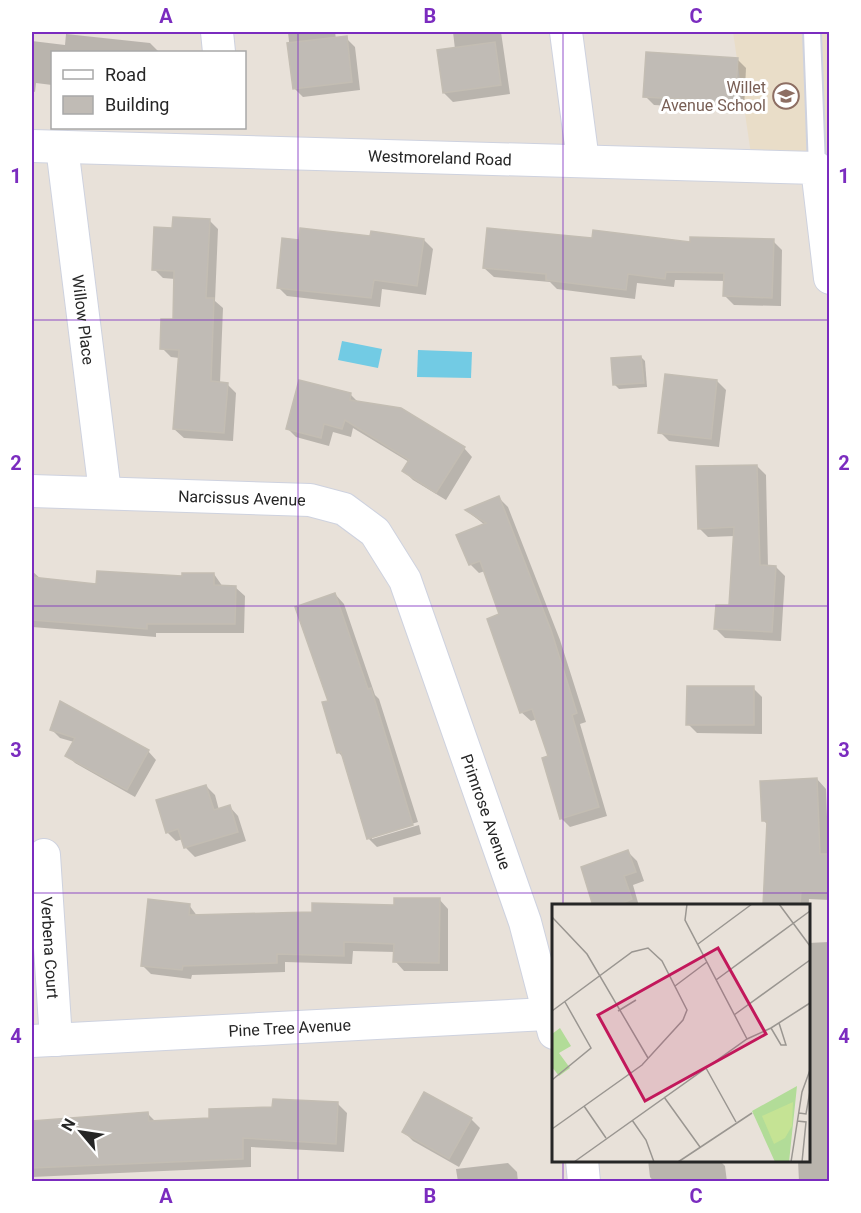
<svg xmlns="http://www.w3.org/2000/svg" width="861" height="1213" font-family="Roboto,sans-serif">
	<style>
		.education { fill: #e9ddc8 }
		.water { fill: #72cbe4 }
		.shadow { fill: #0003 }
		.building { fill: #c0bbb5; stroke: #c3bdb3; stroke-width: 1.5 }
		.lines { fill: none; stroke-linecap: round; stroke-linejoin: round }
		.service-casing { stroke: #ced2df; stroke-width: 20 }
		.minor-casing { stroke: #ced2df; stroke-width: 34 }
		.service { stroke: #fff; stroke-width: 16 }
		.minor { stroke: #fff; stroke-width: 32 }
		.grid { fill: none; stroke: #7b2cbf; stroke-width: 1.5; stroke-opacity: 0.55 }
		.labels { text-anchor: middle; stroke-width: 6; stroke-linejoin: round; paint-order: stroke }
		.education-label { font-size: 16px; fill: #785e54; stroke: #fff; text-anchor: end }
		.street-label { font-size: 16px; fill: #262626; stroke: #fff }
		.inset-road { fill: none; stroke: #9a9691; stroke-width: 1.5 }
		.view { fill: #c2185b; fill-opacity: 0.15; stroke: #c2185b; stroke-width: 3 }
		.inset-edge { fill: none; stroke: #262626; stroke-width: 3 }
		.neatline { fill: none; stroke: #7b2cbf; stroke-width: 2 }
		.grid-label { font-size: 20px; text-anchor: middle; font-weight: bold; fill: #7b2cbf }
	</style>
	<rect width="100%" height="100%" fill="#e8e1d9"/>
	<polygon class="education" points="733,32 829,32 829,166 752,161"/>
	<g class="water">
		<polygon points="342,341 382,349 378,368 338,360"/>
		<polygon points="418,350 472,352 471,378 417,377"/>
	</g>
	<g class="shadow">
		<polygon points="288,32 335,32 336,39 346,38 355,47 360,90 303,97 294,88"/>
		<polygon points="453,32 501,32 510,94 453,102 444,93 455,49"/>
		<polygon points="66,34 150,43 159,52 52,52 52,85 36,83 35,92 32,91 32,41 65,45"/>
		<polygon points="737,59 746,68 744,110 654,105 645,96"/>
		<polygon points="209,220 218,229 215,301 223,308 220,383 227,384 236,393 233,441 184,438 174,429 179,358 171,357 162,348 174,321 175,279 163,278 154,269 173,230"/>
		<polygon points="371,238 424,240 433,249 426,295 382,289 380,307 287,296 278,287"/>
		<polygon points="773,241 782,250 781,306 734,305 725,296 725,281 675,280 674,287 637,283 635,299 557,289 550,282 494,277 484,268 692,244"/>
		<polygon points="641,357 645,361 647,387 619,389 615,385"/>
		<polygon points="717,381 726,390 719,447 669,441 660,432"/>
		<polygon points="351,395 359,403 464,448 472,457 446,500 413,480 404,471 409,462 353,428 351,437 333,432 329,446 296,437 288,429"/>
		<polygon points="757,466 766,475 768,567 776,567 785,576 781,641 725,638 716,629 731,607 735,536 708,537 699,528"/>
		<polygon points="499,498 508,507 560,640 586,722 580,724 607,816 570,827 561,818 550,757 537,719 531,721 521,712 501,615 485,571 479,573 470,564 485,525 467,511"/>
		<polygon points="32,571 42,580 98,586 214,574 223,587 235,587 245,596 244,633 156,633 156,637 32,627"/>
		<polygon points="335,594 344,604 375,695 379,699 418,822 372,836 372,839 419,825 421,834 377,847 368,838 345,759 338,752 330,702"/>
		<polygon points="753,688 762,697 762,734 697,733 688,724"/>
		<polygon points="52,730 148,751 156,760 135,797 75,763 67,755 74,742 60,738"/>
		<polygon points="817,779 826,789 830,900 809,899 808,917 808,906 765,906 769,826 764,821"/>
		<polygon points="206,786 215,795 219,810 229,806 238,816 246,841 195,857 186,848 183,839 176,841 167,832"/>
		<polygon points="628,852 637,861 644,881 633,885 639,906 595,906"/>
		<polygon points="439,899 448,909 448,971 404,971 395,961 395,952 353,951 352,964 285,962 285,972 192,975 191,979 151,974 142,965 189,905 198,917 313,913 395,907"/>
		<polygon points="829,942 830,1182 799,1182 798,1160 808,1160 808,943"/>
		<polygon points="338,1104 347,1113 344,1152 251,1147 251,1167 32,1177 32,1122 147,1113 156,1122 211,1120"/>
		<polygon points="471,1119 480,1128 459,1167 413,1141 404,1132"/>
		<polygon points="648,1160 719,1160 725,1166 727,1182 654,1182 650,1177"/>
		<polygon points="508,1163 517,1172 518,1182 458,1182 456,1169"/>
	</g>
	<g class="building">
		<polygon points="347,36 352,82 293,89 287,43"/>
		<polygon points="495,42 501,85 443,93 437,50"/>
		<polygon points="646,52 738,58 735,102 643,97"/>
		<polygon points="173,217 210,219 206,298 214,298 211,381 228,383 224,433 173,429 179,350 160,349 161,319 173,319 174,271 152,270 154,227 172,228"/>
		<polygon points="300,228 370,236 371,231 424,239 417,286 374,280 371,298 277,288 282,238 299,240"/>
		<polygon points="487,228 592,238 593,230 690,242 690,237 774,239 772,298 723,296 724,273 666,272 665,279 628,274 626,290 546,280 546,274 483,268"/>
		<polygon points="641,356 644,383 613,385 611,358"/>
		<polygon points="665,374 717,380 711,439 658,433"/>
		<polygon points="299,380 351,393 350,400 401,408 465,447 436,493 402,471 409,460 345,420 342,429 324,424 321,438 286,429"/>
		<polygon points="757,465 760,565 776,566 772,632 714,629 716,605 729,605 734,527 698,529 696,466"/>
		<polygon points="499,496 551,630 577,713 572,715 599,807 560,819 542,758 548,756 532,709 520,713 487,619 499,614 480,561 469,565 456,535 486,523 465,510"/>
		<polygon points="97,571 182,576 182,573 214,573 214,585 236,586 235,624 147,624 147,629 32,620 32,577 96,584"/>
		<polygon points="335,593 368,689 371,688 413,825 367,839 341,752 337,753 322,702 328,701 295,607"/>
		<polygon points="687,686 754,686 754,725 686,725"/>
		<polygon points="60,701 149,750 127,790 65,756 75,738 50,730"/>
		<polygon points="817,778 820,854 829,854 827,892 801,891 800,906 763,906 767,821 762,821 760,781"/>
		<polygon points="206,785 214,810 230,805 238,832 184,848 178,829 166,833 156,800"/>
		<polygon points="628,850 636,872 624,876 632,899 616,906 593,906 581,867"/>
		<polygon points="394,898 440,898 439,963 393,962 394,944 344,942 344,956 277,954 277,963 183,966 182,970 141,966 148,899 190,904 189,915 312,912 312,903 394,905"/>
		<polygon points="424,1092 472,1118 449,1159 402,1132"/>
		<polygon points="273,1099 338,1102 336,1144 243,1138 243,1159 32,1168 32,1121 148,1112 149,1121 209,1118 209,1109 272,1107"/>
	</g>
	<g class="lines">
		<g class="service-casing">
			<polyline id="service" points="812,32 817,168"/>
		</g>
		<g class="minor-casing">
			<g id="minor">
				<polyline points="217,32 219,52"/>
				<polyline points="566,32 583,161"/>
				<path id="s1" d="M32 146 817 168 830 278"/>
				<path id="s2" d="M62 147 105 492"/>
				<path id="s3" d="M32 491 310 500 344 509 375 532 405 580 525 922 554 1033"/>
				<path id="s4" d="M44 855 56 1040"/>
				<path id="s5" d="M32 1041 547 1014"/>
				<polyline points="582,1160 584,1182"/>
			</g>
		</g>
		<use href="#service" class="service"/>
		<use href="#minor" class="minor"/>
	</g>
	<path class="grid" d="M298 32V1182M563 32V906M32 320H830M32 606H830M32 893H830M563 1160V1182"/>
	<defs>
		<g id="school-ring" transform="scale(1.35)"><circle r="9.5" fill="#fff" stroke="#8d6e63" stroke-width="1.5"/><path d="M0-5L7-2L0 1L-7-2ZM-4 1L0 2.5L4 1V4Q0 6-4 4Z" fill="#8d6e63"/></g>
	</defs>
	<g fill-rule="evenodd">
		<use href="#school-ring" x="786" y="96"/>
	</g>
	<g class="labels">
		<g class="education-label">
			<text x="766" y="93">Willet<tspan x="766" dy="18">Avenue School</tspan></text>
		</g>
		<g class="street-label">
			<text dy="6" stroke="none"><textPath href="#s1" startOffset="408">Westmoreland Road</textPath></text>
			<text dy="6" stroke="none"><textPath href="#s2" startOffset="174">Willow Place</textPath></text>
			<text dy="6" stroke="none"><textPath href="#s3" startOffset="210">Narcissus Avenue</textPath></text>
			<text dy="6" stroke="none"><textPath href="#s3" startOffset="654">Primrose Avenue</textPath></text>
			<text dy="6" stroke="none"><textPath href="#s4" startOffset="93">Verbena Court</textPath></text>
			<text dy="6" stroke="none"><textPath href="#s5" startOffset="258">Pine Tree Avenue</textPath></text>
		</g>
	</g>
	<g transform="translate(552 904)">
		<rect width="258" height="258" fill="#e8e1d9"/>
		<path d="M8 124 19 142 7 149 18 164 7 172 0 163V130ZM245 182 237 258H223L200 207Z" fill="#b2dc98"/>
		<path d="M241 198 240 222 233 234 222 240 210 212Z" fill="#c5e394"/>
		<path class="inset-road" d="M135 0 133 16 195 135M227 0 258 42M0 13 35 50 96 154M146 40 200 0M164 76 258 7M123 82 155 58M0 107 80 48 96 44 110 57 135 106 131 116 90 161 0 225M66 107 84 96M182 111 258 56M219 124 229 141H234L227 119M154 164 184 218M0 176 39 144 13 98M112 193 148 243M32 202 54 234M247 209 254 210 258 187M80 216 94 236 102 258M245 217 254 218 250 258M22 258 195 135 219 124 258 99M126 258 200 209M239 258 250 188 258 166"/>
		<path class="view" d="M166 44 214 130 93 197 46 111Z"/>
		<rect width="258" height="258" class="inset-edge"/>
	</g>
	<rect width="861" height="1213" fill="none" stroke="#ffffff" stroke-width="66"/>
	<rect x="51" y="51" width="195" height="78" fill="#ffffff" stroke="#a8a8a8" stroke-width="1.5"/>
	<rect x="63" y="70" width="30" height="9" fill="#ffffff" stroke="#a8a8a8" stroke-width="1.5"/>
	<text x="105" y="81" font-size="18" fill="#262626">Road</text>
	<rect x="63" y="96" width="30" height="18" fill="#c0bbb5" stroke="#a8a8a8" stroke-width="1.5"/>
	<text x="105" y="111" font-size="18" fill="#262626">Building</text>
	<g transform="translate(81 1132) rotate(299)" stroke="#ffffff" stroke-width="4.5" paint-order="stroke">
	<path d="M0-4.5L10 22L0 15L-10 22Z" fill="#262626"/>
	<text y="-9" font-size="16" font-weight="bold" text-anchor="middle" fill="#262626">N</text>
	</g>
	<rect x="33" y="33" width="795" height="1147" class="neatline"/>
	<g class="grid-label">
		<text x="166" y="23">A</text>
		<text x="430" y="23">B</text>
		<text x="696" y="23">C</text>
		<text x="16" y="183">1</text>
		<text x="844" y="183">1</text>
		<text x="16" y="470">2</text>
		<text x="844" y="470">2</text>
		<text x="16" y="757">3</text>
		<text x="844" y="757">3</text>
		<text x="16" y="1043">4</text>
		<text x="844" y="1043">4</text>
		<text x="166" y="1203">A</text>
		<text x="430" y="1203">B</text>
		<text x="696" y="1203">C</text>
	</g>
</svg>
